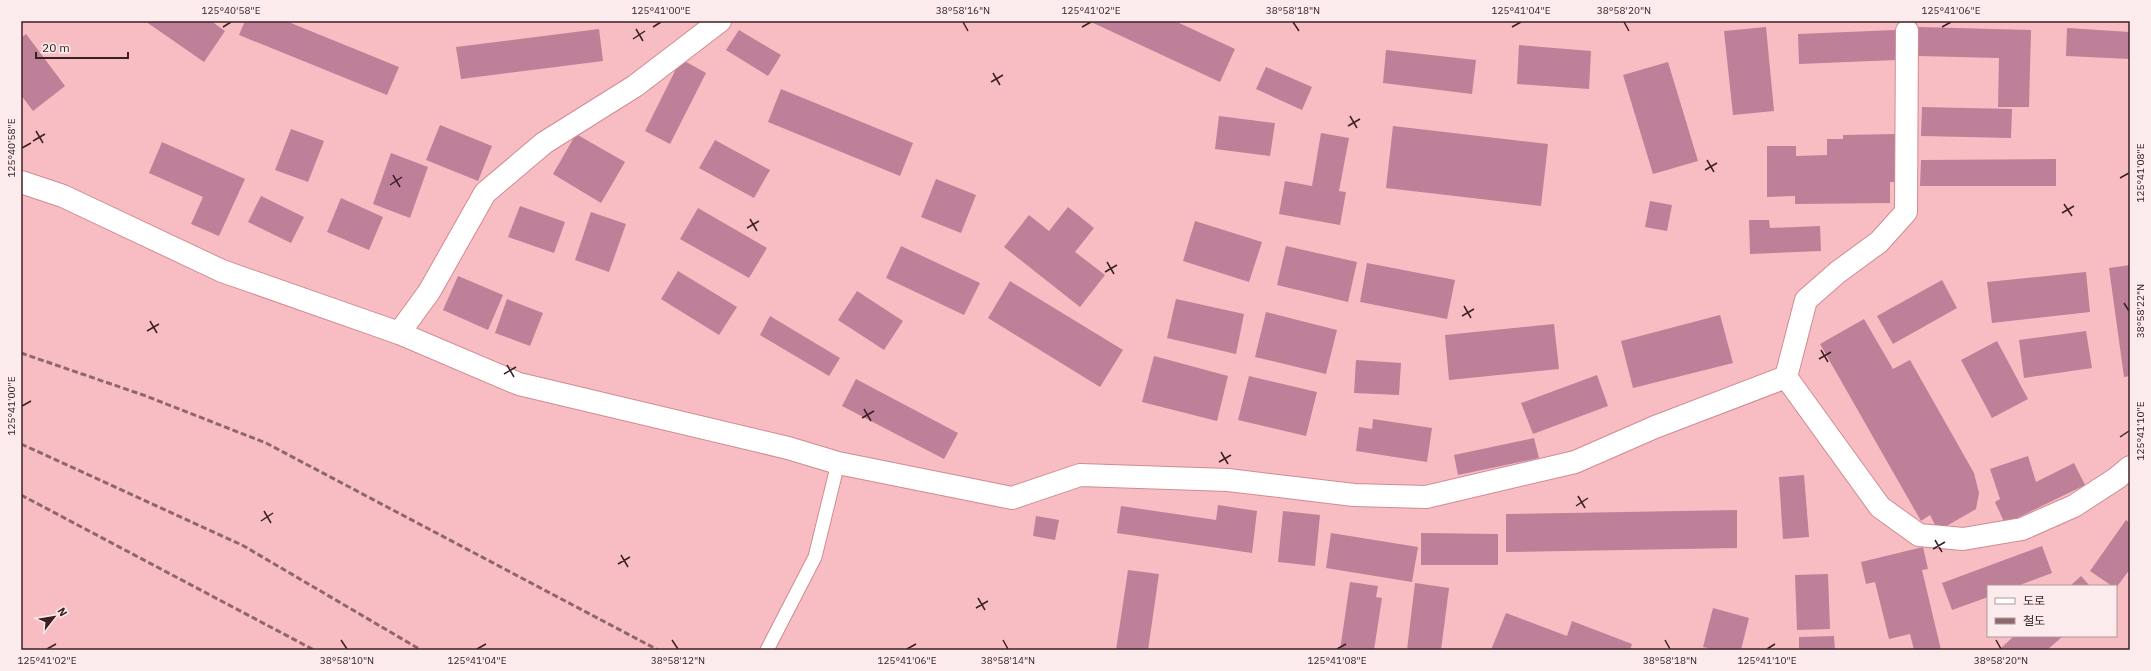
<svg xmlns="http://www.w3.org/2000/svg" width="2151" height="671" font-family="'IBM Plex Sans','Noto Sans KR',sans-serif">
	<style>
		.building { fill: #be7f99 }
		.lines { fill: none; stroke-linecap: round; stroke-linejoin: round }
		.service-casing { stroke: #d08b91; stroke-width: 15 }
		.minor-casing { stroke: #d08b91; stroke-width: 24 }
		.service { stroke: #fff; stroke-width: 13 }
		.minor { stroke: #fff; stroke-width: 22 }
		.rail { stroke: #8f666a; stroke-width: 3; stroke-dasharray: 6 3; stroke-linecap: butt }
		.ticks { fill: none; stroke: #3b2023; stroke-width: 1.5 }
		.neatline { fill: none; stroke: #3b2023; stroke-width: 1.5 }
		.ticks-label { font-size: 10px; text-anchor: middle; fill: #3b2023 }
	</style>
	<rect width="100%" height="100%" fill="#f8bdc2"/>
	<g class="building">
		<polygon points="145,21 211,21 225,31 204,62"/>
		<polygon points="245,21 286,21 399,67 387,95 239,35"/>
		<polygon points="1089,21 1175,21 1235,49 1220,82"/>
		<polygon points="1766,27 1774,111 1733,115 1724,31"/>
		<polygon points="1918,27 2031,30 2029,107 1998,107 1999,58 1918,56"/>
		<polygon points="2067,28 2130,32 2130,59 2066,56"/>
		<polygon points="599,29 603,61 461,79 456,47"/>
		<polygon points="739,30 781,55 768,76 726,50"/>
		<polygon points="1895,30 1896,60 1799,64 1798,34"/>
		<polygon points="26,34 65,86 33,111 21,95 21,38"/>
		<polygon points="1519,45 1591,51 1589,89 1517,84"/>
		<polygon points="1386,50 1476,60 1472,94 1383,83"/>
		<polygon points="681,59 706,73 670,144 645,131"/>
		<polygon points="1668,62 1698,161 1653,174 1623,75"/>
		<polygon points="1266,67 1312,87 1302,110 1256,89"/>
		<polygon points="781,89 913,143 900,176 768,122"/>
		<polygon points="1922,107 2012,109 2011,138 1921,136"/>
		<polygon points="1219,116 1275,123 1270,156 1215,149"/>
		<polygon points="440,125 492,146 478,181 426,160"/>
		<polygon points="1393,126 1548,144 1541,206 1386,188"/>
		<polygon points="291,129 324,141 308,182 275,170"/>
		<polygon points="1321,133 1349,138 1339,191 1346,192 1340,225 1279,214 1285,181 1312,186"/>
		<polygon points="576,134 625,162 601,203 553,174"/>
		<polygon points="1895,134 1895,182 1890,182 1890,203 1795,204 1795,196 1767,197 1767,146 1796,146 1796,156 1827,155 1827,139 1843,139 1843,135"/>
		<polygon points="715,140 770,170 754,198 699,168"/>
		<polygon points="162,142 245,179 219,236 191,224 203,197 149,173"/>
		<polygon points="391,153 428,167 410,218 373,204"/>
		<polygon points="2056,159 2056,186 1920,186 1921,160"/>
		<polygon points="936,179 976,195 961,233 921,217"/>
		<polygon points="261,196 304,217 291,243 248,222"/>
		<polygon points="341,198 383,217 369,250 327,232"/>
		<polygon points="1650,201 1672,205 1667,231 1645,227"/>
		<polygon points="520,206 565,222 554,253 508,237"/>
		<polygon points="1068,207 1094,228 1075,252 1105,275 1080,307 1004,247 1029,215 1049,231"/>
		<polygon points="698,208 767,248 749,278 680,239"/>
		<polygon points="591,212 626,224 609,272 575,260"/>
		<polygon points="1749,220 1769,220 1770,228 1820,226 1821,251 1750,254"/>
		<polygon points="1195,221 1262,242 1249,282 1183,261"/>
		<polygon points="901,246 980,283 964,315 886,278"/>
		<polygon points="1286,246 1357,262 1348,302 1277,285"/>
		<polygon points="1367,263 1455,280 1447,319 1360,302"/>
		<polygon points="2130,265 2130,376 2124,377 2109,268"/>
		<polygon points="678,271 737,307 719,335 661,299"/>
		<polygon points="2086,272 2090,312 1992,323 1987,282"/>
		<polygon points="458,276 503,295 488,330 443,310"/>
		<polygon points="1942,280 1957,308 1893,344 1877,316"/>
		<polygon points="1010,281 1123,350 1100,387 988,318"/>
		<polygon points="857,291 903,321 884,350 838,320"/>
		<polygon points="507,299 543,313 530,346 495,333"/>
		<polygon points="1176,299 1244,314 1236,354 1167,338"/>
		<polygon points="1266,312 1337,330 1326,374 1255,357"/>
		<polygon points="1720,315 1733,363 1633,388 1621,341"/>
		<polygon points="770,316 840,358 829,376 760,335"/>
		<polygon points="1864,319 1893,369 1910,360 1974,473 1979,493 1976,509 1938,531 1930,515 1921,521 1820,344"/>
		<polygon points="1554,324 1559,369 1449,380 1445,335"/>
		<polygon points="2086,331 2092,368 2024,378 2019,340"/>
		<polygon points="1997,341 2028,399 1992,418 1961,360"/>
		<polygon points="1154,356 1228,376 1217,421 1142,402"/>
		<polygon points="1356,360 1401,363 1399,395 1354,393"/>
		<polygon points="1597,375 1608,406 1533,434 1521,403"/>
		<polygon points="1249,376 1317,392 1306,436 1238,420"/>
		<polygon points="856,379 958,433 944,459 842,406"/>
		<polygon points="1373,419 1432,428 1427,462 1356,451 1359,427 1372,429"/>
		<polygon points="1534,438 1539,458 1458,475 1454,455"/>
		<polygon points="2028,456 2036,482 2074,463 2085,485 2005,524 1995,502 2000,499 1990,469"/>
		<polygon points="1804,475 1809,537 1783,539 1779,477"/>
		<polygon points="1218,505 1257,511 1252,553 1117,533 1121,506 1216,520"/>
		<polygon points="1737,510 1737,548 1506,552 1506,514"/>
		<polygon points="1283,511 1320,515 1315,566 1278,562"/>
		<polygon points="1036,516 1059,520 1055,540 1033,536"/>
		<polygon points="2126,520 2130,523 2130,569 2116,588 2116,586 2112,586 2090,571"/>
		<polygon points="1331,533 1418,547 1412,582 1326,568"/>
		<polygon points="1421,533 1498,534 1498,565 1421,565"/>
		<polygon points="2042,546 2052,573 2017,586 1988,586 1988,597 1952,610 1942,583"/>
		<polygon points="1923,547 1928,569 1922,570 1941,650 1914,650 1910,634 1889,639 1875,582 1866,584 1861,562"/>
		<polygon points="1128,570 1159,574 1148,650 1116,650"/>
		<polygon points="1828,574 1830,629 1797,630 1795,575"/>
		<polygon points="2081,576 2090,586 2070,586"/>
		<polygon points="1350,582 1378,586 1376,597 1382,598 1374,650 1340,650"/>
		<polygon points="1415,583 1449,588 1441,650 1407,650"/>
		<polygon points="1713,608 1749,618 1741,650 1716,650 1703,647"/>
		<polygon points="1506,613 1567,636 1572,621 1632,644 1630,650 1491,650"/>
		<polygon points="1834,636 1835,650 1799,650 1799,637"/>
		<polygon points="2014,636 2063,636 2047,650 1999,650"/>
	</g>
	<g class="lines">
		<g class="service-casing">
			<polyline id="service" points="767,650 815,557 838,463"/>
		</g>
		<g class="minor-casing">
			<g id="minor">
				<polyline points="720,21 635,86 544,143 485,193 429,292 399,333 519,384 788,448 838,463 1012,498 1080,475 1228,480 1354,495 1426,497 1575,462 1655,427 1786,377 1880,507 1919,535 1963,539 2022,529 2074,506 2117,478 2130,467"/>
				<polyline points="21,182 63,196 222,271 399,333"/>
				<polyline points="1786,377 1806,300 1838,272 1879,242 1906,212 1907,31"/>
			</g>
		</g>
		<use href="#service" class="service"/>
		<use href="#minor" class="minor"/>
		<g class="rail">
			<polyline points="21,353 146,396 266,443 658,650"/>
			<polyline points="21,444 242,545 421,650"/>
			<polyline points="21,495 314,650"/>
		</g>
	</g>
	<path class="ticks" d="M963 22 968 31M1293 22 1299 31M1624 22 1629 31M223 27 231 22M653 27 661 22M1082 27 1091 22M1512 27 1521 22M1942 27 1951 22M636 29 643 41M633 39 645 31M993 73 1000 85M991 82 1003 75M1350 116 1357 128M1348 126 1360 119M36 131 43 143M33 141 45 134M22 148 31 143M1707 160 1714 172M1705 170 1717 163M393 175 400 187M2120 178 2129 173M390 185 402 177M2064 204 2072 216M2062 213 2074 206M750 219 757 231M747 228 759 221M1107 262 1114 274M1105 272 1117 265M2124 303 2129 311M1464 306 1471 318M1462 316 1474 309M150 321 157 333M147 331 159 324M1821 350 1828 362M1819 359 1831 352M507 365 514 377M504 374 516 367M22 406 31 401M864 409 871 421M862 418 874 411M2120 437 2129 431M1221 452 1228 464M1219 462 1231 455M1578 496 1585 508M1576 506 1588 498M264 511 271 523M261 521 273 513M1935 540 1942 552M1933 549 1945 542M621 555 628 567M618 564 630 557M978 598 985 610M976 608 988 601M341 640 347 649M672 640 678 649M1003 640 1008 649M1665 640 1670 649M1996 640 2001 649M47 649 56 644M477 649 486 644M907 649 916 644M1337 649 1346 644M1767 649 1775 644"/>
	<rect width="2151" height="671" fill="none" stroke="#fbebec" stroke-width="44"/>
	<rect x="1987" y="585" width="130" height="52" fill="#fbebec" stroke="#ae9a9c"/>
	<rect x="1995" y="598" width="20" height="6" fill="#ffffff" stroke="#ae9a9c"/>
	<text x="2023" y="605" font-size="12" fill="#3b2023">도로</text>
	<rect x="1995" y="618" width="20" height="6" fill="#8f666a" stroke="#ae9a9c"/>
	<text x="2023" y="625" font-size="12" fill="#3b2023">철도</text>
	<g transform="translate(54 617) rotate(59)" stroke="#fbebec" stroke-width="3" paint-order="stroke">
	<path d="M0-3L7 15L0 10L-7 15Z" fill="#3b2023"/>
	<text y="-6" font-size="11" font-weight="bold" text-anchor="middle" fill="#3b2023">N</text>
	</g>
	<path d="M36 52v6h92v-6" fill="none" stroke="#3b2023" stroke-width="2"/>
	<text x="42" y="52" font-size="12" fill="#3b2023" stroke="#fbebec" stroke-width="3" paint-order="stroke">20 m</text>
	<rect x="22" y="22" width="2107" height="627" class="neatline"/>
	<g class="ticks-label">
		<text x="231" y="14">125°40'58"E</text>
		<text x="661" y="14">125°41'00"E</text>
		<text x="963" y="14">38°58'16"N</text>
		<text x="1091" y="14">125°41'02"E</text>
		<text x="1293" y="14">38°58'18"N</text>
		<text x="1521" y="14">125°41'04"E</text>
		<text x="1624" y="14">38°58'20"N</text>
		<text x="1951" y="14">125°41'06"E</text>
		<text transform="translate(11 148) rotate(-90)" y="4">125°40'58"E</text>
		<text transform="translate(2140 173) rotate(-90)" y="4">125°41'08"E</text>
		<text transform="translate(2140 311) rotate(-90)" y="4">38°58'22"N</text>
		<text transform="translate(11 406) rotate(-90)" y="4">125°41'00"E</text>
		<text transform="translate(2140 431) rotate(-90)" y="4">125°41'10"E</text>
		<text x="47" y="664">125°41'02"E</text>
		<text x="347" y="664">38°58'10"N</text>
		<text x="477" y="664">125°41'04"E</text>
		<text x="678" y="664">38°58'12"N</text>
		<text x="907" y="664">125°41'06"E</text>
		<text x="1008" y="664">38°58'14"N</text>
		<text x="1337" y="664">125°41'08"E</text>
		<text x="1670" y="664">38°58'18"N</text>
		<text x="1767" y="664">125°41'10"E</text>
		<text x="2001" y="664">38°58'20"N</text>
	</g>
</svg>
